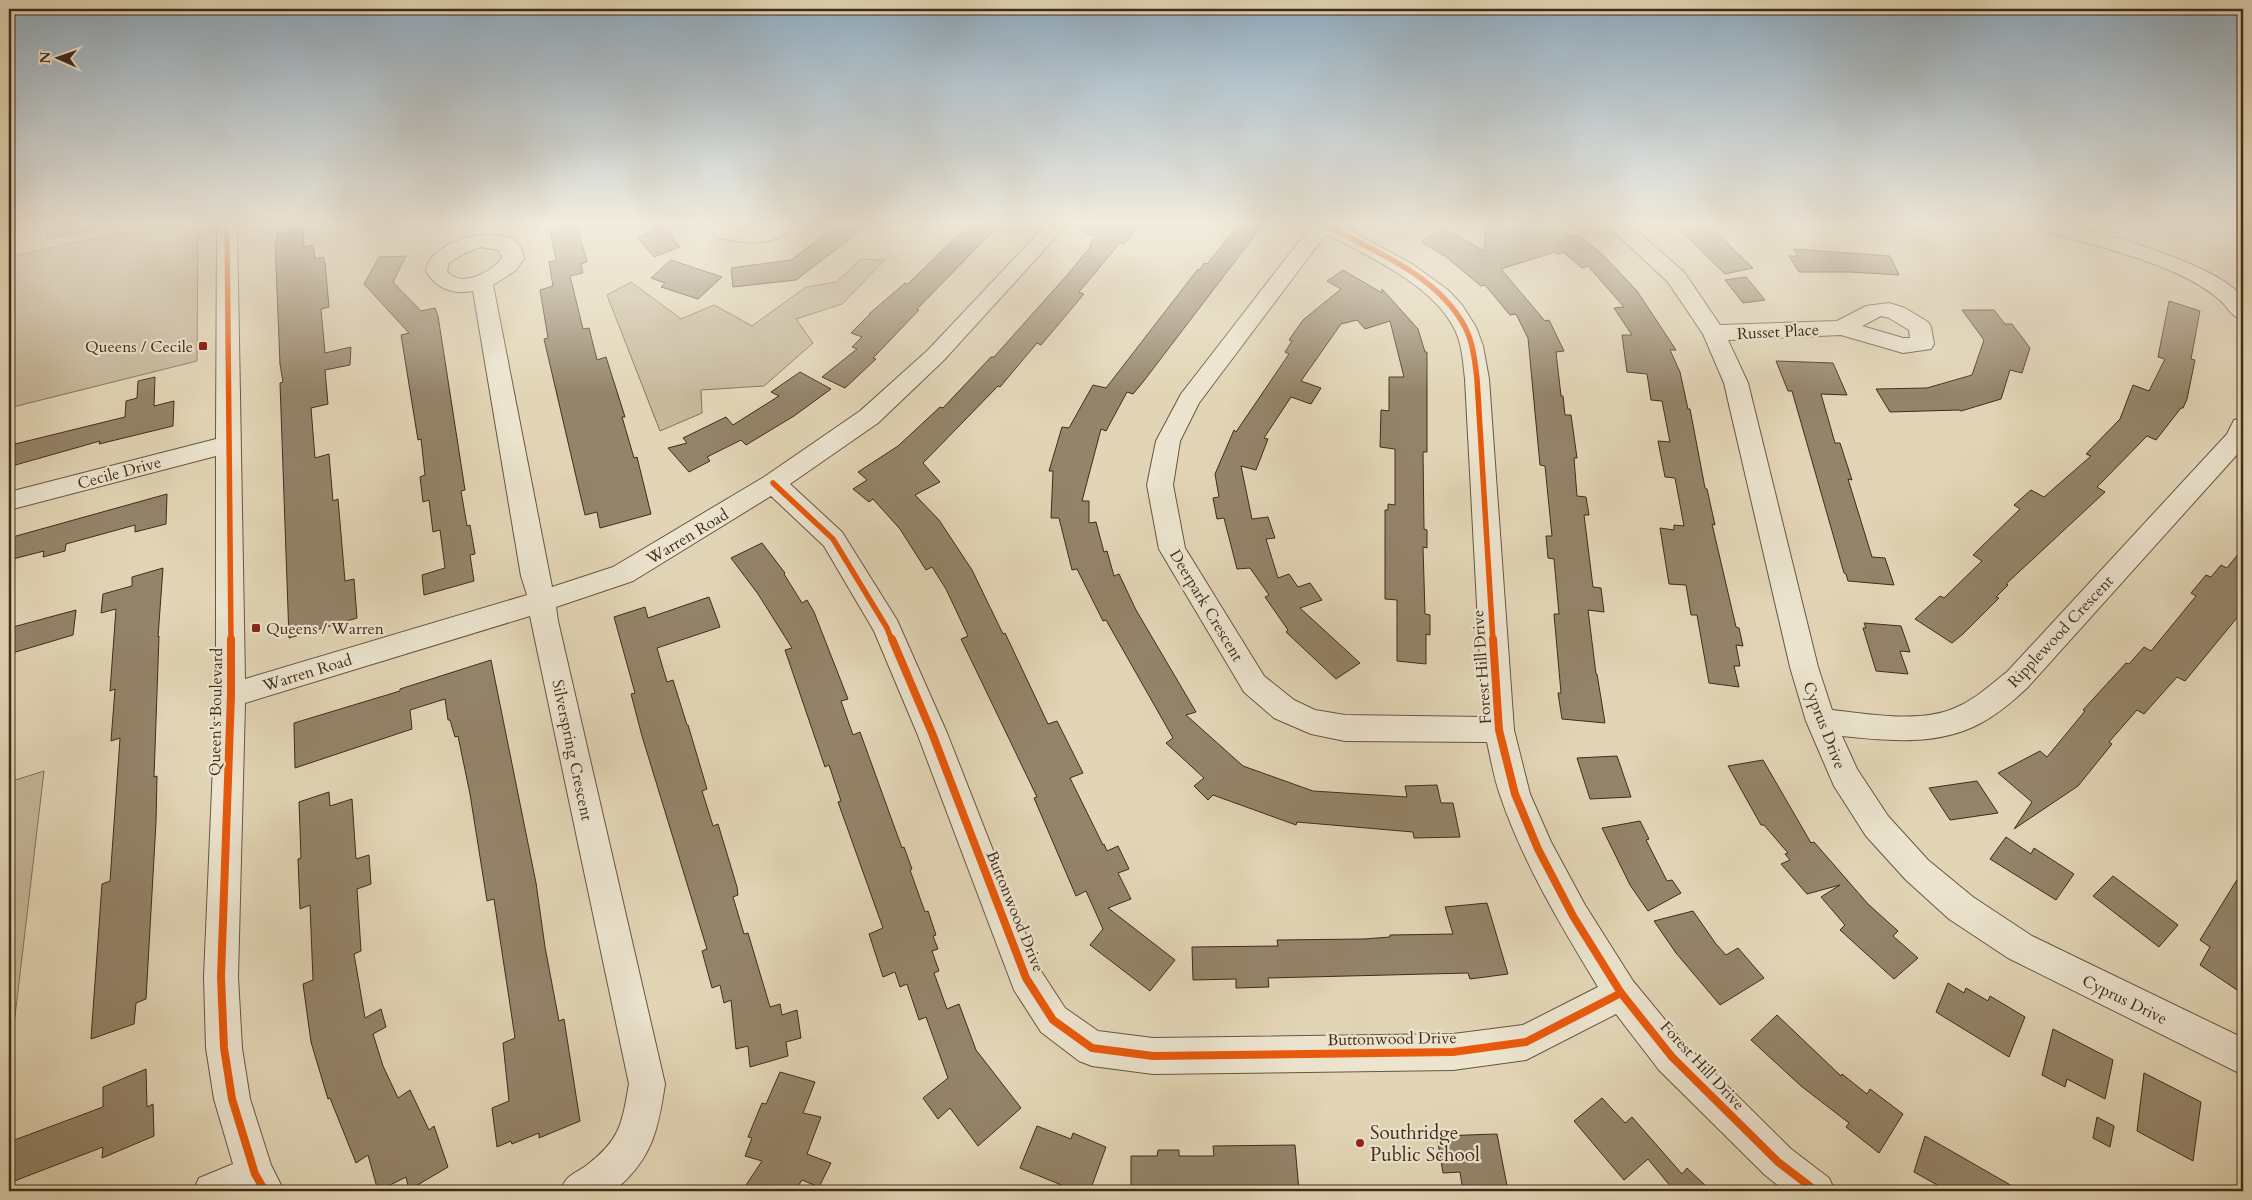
<svg xmlns="http://www.w3.org/2000/svg" width="2252" height="1200" font-family="Cardo,serif">
	<style>
		.green { fill: #c6b89a; stroke: #83725a }
		.building { fill: #94846a; stroke: #402c19 }
		.lines { fill: none; stroke-linecap: round; stroke-linejoin: round }
		.minor-casing { stroke: #685640; stroke-width: 2 }
		.minor { fill: #ece4cf; fill-rule: evenodd }
		.cycleway-far1-casing { stroke: #ece4cf; stroke-width: 8 }
		.cycleway-casing { stroke: #ece4cf; stroke-width: 11 }
		.cycleway-far1 { stroke: #e8590c; stroke-width: 5.5 }
		.cycleway { stroke: #e8590c; stroke-width: 8 }
		.poi-dot { fill: #8f2418; stroke: #ece4cf; stroke-width: 2 }
		.labels { text-anchor: middle; stroke-width: 4.5; stroke-linejoin: round; paint-order: stroke }
		.street-label { font-size: 16px; fill: #402c19; stroke: #ece4cf }
		.poi-label { font-size: 16px; fill: #402c19; stroke: #ece4cf; text-anchor: end }
		.near-poi-label { font-size: 19px; fill: #402c19; stroke: #ece4cf; text-anchor: start }
	</style>
	<rect width="100%" height="100%" fill="#e2d5b5"/>
	<filter id="stains"><feTurbulence type="fractalNoise" baseFrequency=".004" numOctaves="4"/><feColorMatrix values="0 0 0 0 .2 0 0 0 0 .09 0 0 0 0 .02 0 0 0 .5 -.17"/></filter>
	<radialGradient id="worn" r=".72"><stop offset=".6" stop-color="#630" stop-opacity="0"/><stop offset="1" stop-color="#630" stop-opacity=".3"/></radialGradient>
	<g class="green">
		<polygon points="48,226 108,226 46,239"/>
		<polygon points="152,226 198,226 197,361 9,408 9,257"/>
		<polygon points="861,259 885,260 842,304 796,319 813,343 764,386 701,390 702,413 660,431 607,295 631,282 681,319 714,305 752,326 806,287 836,282"/>
		<polygon points="44,771 9,1067 9,782"/>
	</g>
	<g class="building">
		<polygon points="569,226 577,226 587,262 581,264 583,273 570,276 583,329 589,328 597,360 606,357 625,417 622,417 634,458 637,457 651,514 600,528 597,512 585,515 544,339 548,338 540,290 553,286 549,262 556,260 550,230"/>
		<polygon points="836,226 867,226 796,280 733,287 731,268 791,260"/>
		<polygon points="967,226 998,226 917,309 919,310 873,358 876,359 845,388 822,377 857,349 852,347 862,337 851,333 870,314 869,314 905,283 908,284"/>
		<polygon points="1079,226 1140,226 1124,244 1120,243 1079,292 1084,294 1041,345 1037,343 1000,387 998,386 923,463 940,482 915,495 939,520 972,570 1003,634 1005,633 1048,724 1057,721 1083,773 1070,778 1103,845 1104,844 1107,851 1118,846 1129,869 1118,873 1131,899 1108,908 1175,960 1150,991 1090,945 1103,929 1086,891 1076,896 1034,798 1037,797 961,639 968,636 946,589 932,567 926,570 900,529 873,499 869,502 853,489 867,480 858,472 898,446 940,407 943,408 991,357 994,357 1069,273 1091,246 1089,245 1096,236 1078,230"/>
		<polygon points="1238,226 1262,226 1143,382 1133,394 1127,392 1106,431 1101,429 1082,501 1089,501 1089,523 1096,522 1104,552 1107,551 1114,576 1119,574 1136,610 1196,712 1186,715 1243,766 1313,791 1407,797 1405,786 1437,785 1441,803 1453,803 1460,837 1414,838 1413,832 1297,822 1296,825 1213,795 1208,800 1194,786 1204,778 1166,743 1173,738 1106,620 1103,621 1077,569 1072,570 1059,518 1051,518 1053,471 1049,471 1062,427 1069,428 1093,385 1106,388 1198,269 1200,270 1204,263 1207,264"/>
		<polygon points="1486,226 1557,226 1574,237 1579,235 1605,257 1637,291 1676,350 1670,350 1680,372 1688,409 1690,409 1705,488 1707,489 1715,525 1712,524 1736,627 1739,628 1743,646 1736,645 1740,666 1734,666 1739,687 1709,683 1697,615 1691,615 1686,585 1669,584 1660,528 1674,530 1674,525 1684,526 1675,478 1665,477 1658,441 1670,442 1662,401 1651,400 1647,374 1627,372 1622,335 1632,335 1614,308 1624,307 1588,266 1582,268 1563,252 1558,254 1555,252 1501,269 1545,321 1549,320 1564,351 1556,352 1561,396 1563,396 1565,415 1571,415 1577,458 1574,458 1577,496 1586,497 1589,515 1584,515 1593,587 1601,588 1604,612 1588,610 1596,674 1597,674 1605,723 1562,719 1558,693 1561,693 1554,614 1559,614 1554,559 1548,558 1546,536 1552,536 1545,466 1540,465 1528,338 1516,314 1510,315 1485,285 1481,286 1446,257 1421,242 1444,228 1484,251"/>
		<polygon points="1676,226 1709,226 1753,268 1725,274"/>
		<polygon points="303,227 304,247 313,245 315,259 323,257 325,263 329,307 321,309 325,353 351,347 350,365 325,370 328,404 311,408 315,458 329,454 333,501 338,499 345,581 354,579 357,618 289,638 280,383 283,382 280,364 275,241 277,241 277,233"/>
		<polygon points="663,227 680,247 654,257 637,237"/>
		<polygon points="1793,249 1890,256 1899,275 1850,272 1799,272 1789,256 1798,256"/>
		<polygon points="406,256 393,282 421,311 435,308 438,316 465,490 461,491 467,526 470,525 475,554 470,555 474,581 424,595 422,575 445,568 440,530 433,532 429,500 423,502 420,477 425,475 421,439 418,440 401,335 409,333 364,284 379,257"/>
		<polygon points="671,260 722,277 698,299 661,287 665,283 651,278"/>
		<polygon points="1343,270 1382,293 1382,289 1418,329 1425,352 1427,352 1427,452 1423,452 1424,529 1427,530 1427,548 1423,547 1425,614 1430,615 1430,635 1426,634 1426,664 1397,661 1397,600 1385,599 1385,510 1388,510 1388,504 1395,505 1395,449 1380,447 1381,410 1389,411 1389,377 1404,377 1390,321 1365,329 1357,320 1341,324 1301,381 1321,388 1311,404 1291,397 1264,438 1268,439 1256,470 1241,466 1252,519 1268,517 1275,538 1266,539 1278,578 1289,574 1298,587 1310,583 1322,600 1300,608 1360,663 1336,679 1286,632 1288,630 1265,597 1269,595 1250,568 1237,569 1224,518 1217,519 1213,498 1219,497 1215,474 1234,430 1236,432 1289,354 1285,352 1292,341 1289,340 1303,320 1341,289 1327,281"/>
		<polygon points="1746,277 1765,300 1743,303 1725,280"/>
		<polygon points="2169,301 2200,311 2191,359 2195,360 2187,399 2183,408 2181,408 2156,440 2147,436 2097,487 2105,492 2006,584 2008,585 1996,597 1999,598 1963,634 1952,643 1915,619 1940,596 1944,598 1982,561 1973,555 2020,509 2014,505 2031,490 2044,497 2091,456 2086,454 2120,419 2133,385 2149,391 2165,359 2158,357"/>
		<polygon points="1962,310 1994,310 2005,324 2012,324 2030,348 2022,373 2010,370 2001,399 1961,411 1959,410 1890,412 1876,389 1927,388 1972,375 1984,340"/>
		<polygon points="1776,361 1833,363 1847,395 1821,394 1835,443 1840,443 1852,480 1848,479 1872,557 1885,558 1894,585 1848,581 1846,574 1844,573 1792,391 1788,391"/>
		<polygon points="800,372 831,389 794,416 746,445 741,440 707,457 710,461 689,472 668,448 687,443 683,438 726,417 733,425 779,396 771,392"/>
		<polygon points="155,377 154,406 174,401 173,426 99,444 100,441 12,466 15,444 125,417 126,401 137,398 138,381"/>
		<polygon points="167,494 166,524 135,532 135,525 66,544 65,551 43,557 44,551 9,560 9,538"/>
		<polygon points="762,543 785,573 784,574 802,603 807,600 814,612 848,699 841,701 853,735 860,732 902,848 904,847 912,869 910,870 925,912 928,911 936,935 933,936 938,949 932,951 939,971 934,973 947,1009 959,1004 976,1050 1021,1108 978,1146 950,1108 938,1119 923,1098 948,1078 926,1017 919,1020 907,984 900,987 895,972 883,977 869,934 883,928 838,802 841,801 829,765 825,767 785,650 792,648 758,594 731,558"/>
		<polygon points="2243,548 2243,609 2236,619 2185,681 2177,677 2144,714 2137,710 2109,742 2112,744 2078,786 2014,829 2032,802 1998,773 2040,751 2047,757 2085,711 2083,710 2126,663 2129,664 2144,647 2151,651 2196,596 2191,593 2206,575 2211,577 2221,565 2227,568"/>
		<polygon points="163,568 158,637 159,636 154,777 157,776 156,822 146,999 136,1003 134,1024 91,1039 102,884 110,881 120,738 111,741 115,689 110,691 116,609 101,613 103,594 132,586 132,577"/>
		<polygon points="709,597 720,627 657,648 667,682 673,680 687,725 688,725 707,789 702,791 713,826 718,824 737,887 738,895 733,897 744,934 748,933 770,1007 780,1004 782,1015 797,1010 801,1038 786,1042 788,1056 750,1067 748,1046 736,1049 731,1000 724,1003 720,985 712,988 702,951 707,949 642,736 631,694 635,693 614,617 645,607 648,618"/>
		<polygon points="76,610 73,635 9,654 9,631 13,630 13,627"/>
		<polygon points="1864,623 1901,626 1910,652 1900,651 1908,674 1876,671 1863,628 1866,628"/>
		<polygon points="491,660 536,883 545,947 559,1021 564,1019 580,1121 539,1138 539,1133 512,1144 511,1141 497,1147 492,1108 509,1101 503,1043 515,1038 494,899 487,901 470,794 458,736 455,737 450,720 448,720 445,699 410,710 412,729 295,768 294,723 400,691 400,689"/>
		<polygon points="1617,756 1631,797 1590,799 1577,758"/>
		<polygon points="1763,760 1811,843 1814,842 1868,904 1898,931 1893,936 1918,958 1894,979 1840,930 1845,925 1821,897 1840,885 1807,894 1781,864 1790,860 1785,854 1788,853 1764,825 1761,825 1728,766"/>
		<polygon points="1977,781 1998,813 1950,820 1929,788"/>
		<polygon points="329,792 330,806 352,799 356,859 369,855 371,884 357,889 361,951 354,954 365,1018 381,1009 386,1027 373,1034 383,1066 398,1098 410,1090 429,1130 434,1126 448,1167 409,1190 406,1177 378,1191 368,1155 356,1163 330,1098 328,1099 311,1042 303,984 313,980 310,905 300,909 298,859 301,858 299,802"/>
		<polygon points="1640,821 1649,839 1646,840 1667,881 1672,880 1681,893 1648,911 1630,885 1602,828"/>
		<polygon points="2006,837 2031,854 2034,848 2074,874 2056,900 1990,859"/>
		<polygon points="2243,870 2243,994 2200,965 2210,947 2200,940"/>
		<polygon points="2113,876 2178,925 2159,947 2093,896"/>
		<polygon points="1487,903 1508,974 1470,979 1468,973 1268,978 1269,987 1236,988 1236,979 1193,980 1192,947 1278,946 1277,940 1364,939 1390,937 1390,935 1453,934 1445,907"/>
		<polygon points="1693,911 1716,944 1726,955 1738,948 1764,978 1720,1005 1676,953 1654,921"/>
		<polygon points="1948,983 1964,993 1966,988 1988,1001 1990,996 2025,1017 2009,1057 1936,1012"/>
		<polygon points="1777,1015 1841,1076 1842,1074 1867,1094 1870,1089 1903,1114 1879,1153 1846,1127 1849,1123 1801,1086 1751,1040"/>
		<polygon points="2053,1029 2113,1060 2105,1099 2067,1079 2065,1087 2042,1075"/>
		<polygon points="146,1069 147,1107 153,1104 154,1136 102,1158 103,1147 9,1183 9,1142 103,1107 103,1087"/>
		<polygon points="780,1072 815,1082 803,1113 821,1117 807,1154 831,1163 819,1187 802,1180 795,1191 742,1191 762,1161 745,1156 752,1138 748,1137 762,1103 766,1104"/>
		<polygon points="2144,1073 2201,1102 2193,1161 2137,1131"/>
		<polygon points="1602,1098 1625,1123 1632,1117 1682,1174 1687,1168 1711,1191 1667,1191 1671,1187 1648,1159 1624,1180 1574,1121"/>
		<polygon points="2097,1117 2114,1126 2110,1147 2093,1138"/>
		<polygon points="1037,1126 1071,1139 1073,1133 1106,1147 1090,1191 1076,1191 1020,1168"/>
		<polygon points="1497,1134 1508,1191 1463,1191 1460,1172 1443,1173 1437,1136"/>
		<polygon points="1925,1136 2021,1191 1948,1191 1914,1172"/>
		<polygon points="1295,1145 1299,1191 1131,1191 1131,1156 1157,1156 1158,1150 1179,1150 1179,1156 1214,1156 1213,1146"/>
	</g>
	<g class="lines">
		<g class="minor-casing">
			<g id="minor">
				<path d="M217 226H237L245 679 527 595 521 576 473 291C452 295 436 288 426 271 429 240 499 223 518 244 522 248 523 254 524 259L515 271 493 285 552 587 613 567 764 477 860 411 928 350 1045 226H1066L944 360 878 423 790 484 842 532 897 620 947 733 1039 968 1065 1008 1098 1031 1153 1038 1453 1034 1523 1025 1598 987C1561 926 1523 863 1500 795 1494 778 1491 760 1487 742L1345 741 1311 734 1274 718 1244 692 1159 549 1147 485 1156 441 1181 394 1311 226H1342L1412 264 1448 290 1462 305 1476 327 1483 346 1489 379 1514 730 1530 794 1551 842 1585 905 1633 981 1685 1044 1791 1149 1829 1178 1835 1191H1785L1765 1175 1659 1070 1616 1014 1526 1060 1453 1070 1153 1074 1092 1066 1079 1061 1041 1032 1014 990 917 733 874 631 824 546 771 496 633 581 556 607 558 621 665 1084C658 1131 652 1159 614 1191H560C568 1173 572 1176 587 1165 621 1139 622 1123 629 1084L530 616 245 703 238 977 242 1048 250 1099 271 1165 284 1191H193L199 1178 233 1164 214 1099 206 1048 204 977 216 695V456L9 510V492L216 439ZM1326 234C1368 256 1429 283 1453 326 1462 342 1463 361 1465 379L1483 717 1345 715 1315 710 1294 700 1264 676 1185 548 1173 485 1180 441 1199 403ZM481 247 499 250 502 258C491 272 461 289 447 271L449 263 465 253Z"/>
				<path d="M708 226H728L730 228C753 232 771 224 792 226 776 249 739 243 716 237Z"/>
				<path d="M1609 226H1631L1684 272 1720 325 1837 321 1866 306 1889 303 1905 308 1928 322 1931 327 1934 344 1931 349 1903 353 1841 335 1728 340 1748 383 1818 667 1832 710C1869 714 1922 724 1957 707 1976 699 1991 684 2007 672L2227 434 2234 420 2243 418V448L2027 688C2013 701 1998 714 1981 723 1939 746 1889 741 1842 736L1857 769 1888 816 1928 860 1973 897 2032 936 2243 1038V1075L2008 958 1949 919 1906 880 1866 836 1834 786 1806 721 1790 667 1724 383 1703 334 1668 282 1612 230ZM1881 316 1889 318 1909 330 1910 338H1903L1862 326Z"/>
				<path d="M2038 226C2049 226 2061 224 2072 226 2106 233 2226 268 2242 298 2245 303 2243 314 2243 320 2232 317 2229 309 2221 301 2208 289 2191 280 2176 273 2133 254 2086 243 2041 230Z"/>
			</g>
		</g>
		<use href="#minor" class="minor"/>
		<g class="cycleway-far1-casing">
			<g id="cycleway-far1">
				<polyline points="227,226 231,641"/>
				<path d="M1327 226C1375 251 1438 276 1465 327 1473 342 1475 362 1477 379L1493 641"/>
				<polyline points="773,483 833,539 887,628 892,641"/>
			</g>
		</g>
		<g class="cycleway-casing">
			<g id="cycleway">
				<polyline points="231,639 231,695 221,977 224,1048 232,1099 255,1174 265,1191"/>
				<polyline points="892,639 932,733 1026,978 1053,1020 1092,1048 1153,1056 1453,1052 1526,1042 1621,993"/>
				<polyline points="1493,639 1499,730 1515,794 1538,849 1573,916 1621,993 1672,1057 1778,1162 1816,1191"/>
			</g>
		</g>
		<use href="#cycleway-far1" class="cycleway-far1"/>
		<use href="#cycleway" class="cycleway"/>
	</g>
	<linearGradient id="sky" x2="0" y2="1"><stop stop-color="#8faabe"/><stop offset="0.57" stop-color="#f2ecde"/><stop offset="1" stop-color="#f2ecde" stop-opacity="0"/></linearGradient>
	<rect width="2252" height="394" fill="url(#sky)"/>
	<g class="poi-dot">
		<rect x="198" y="341" width="10" height="10" rx="2.5"/>
		<rect x="251" y="623" width="10" height="10" rx="2.5"/>
		<circle cx="1360" cy="1143" r="5"/>
	</g>
	<g class="labels">
		<g class="street-label">
			<text transform="translate(1778 331) rotate(-3)" y="6">Russet Place</text>
			<text transform="translate(119 472) rotate(-15)" y="6">Cecile Drive</text>
			<text transform="translate(687 536) rotate(-31)" y="6">Warren Road</text>
			<text transform="translate(1207 605) rotate(59)" y="6">Deerpark Crescent</text>
			<text transform="translate(2060 631) rotate(-47)" y="6">Ripplewood Crescent</text>
			<text transform="translate(1481 667) rotate(-94)" y="6">Forest Hill Drive</text>
			<text transform="translate(307 672) rotate(-17)" y="6">Warren Road</text>
			<text transform="translate(215 712) rotate(-89)" y="6">Queen's Boulevard</text>
			<text transform="translate(1825 725) rotate(69)" y="6">Cyprus Drive</text>
			<text transform="translate(573 750) rotate(78)" y="6">Silverspring Crescent</text>
			<text transform="translate(1016 911) rotate(68)" y="6">Buttonwood Drive</text>
			<text transform="translate(2125 999) rotate(26)" y="6">Cyprus Drive</text>
			<text transform="translate(1392 1038) rotate(-1)" y="6">Buttonwood Drive</text>
			<text transform="translate(1703 1065) rotate(47)" y="6">Forest Hill Drive</text>
		</g>
		<g class="poi-label">
			<text x="193" y="352">Queens / Cecile</text>
			<text x="266" y="634" text-anchor="start">Queens / Warren</text>
		</g>
		<g class="near-poi-label">
			<text x="1370" y="1139">Southridge<tspan x="1370" dy="22">Public School</tspan></text>
		</g>
	</g>
	<rect width="2252" height="1200" fill="none" stroke="#e2d5b5" stroke-width="30"/>
	<rect x="10" y="10" width="2232" height="1180" fill="none" stroke="#402c19" stroke-width="2.5"/>
	<rect x="15" y="15" width="2222" height="1170" fill="none" stroke="#402c19"/>
	<g transform="translate(58 58) rotate(272)" stroke="#ece4cf" stroke-width="4" paint-order="stroke">
	<path d="M0-4L9 19L0 12L-9 19Z" fill="#402c19"/>
	<text y="-8" font-size="14" font-weight="bold" text-anchor="middle" fill="#402c19">N</text>
	</g>
	<rect width="100%" height="100%" filter="url(#stains)"/>
	<rect width="100%" height="100%" fill="url(#worn)"/>
</svg>
